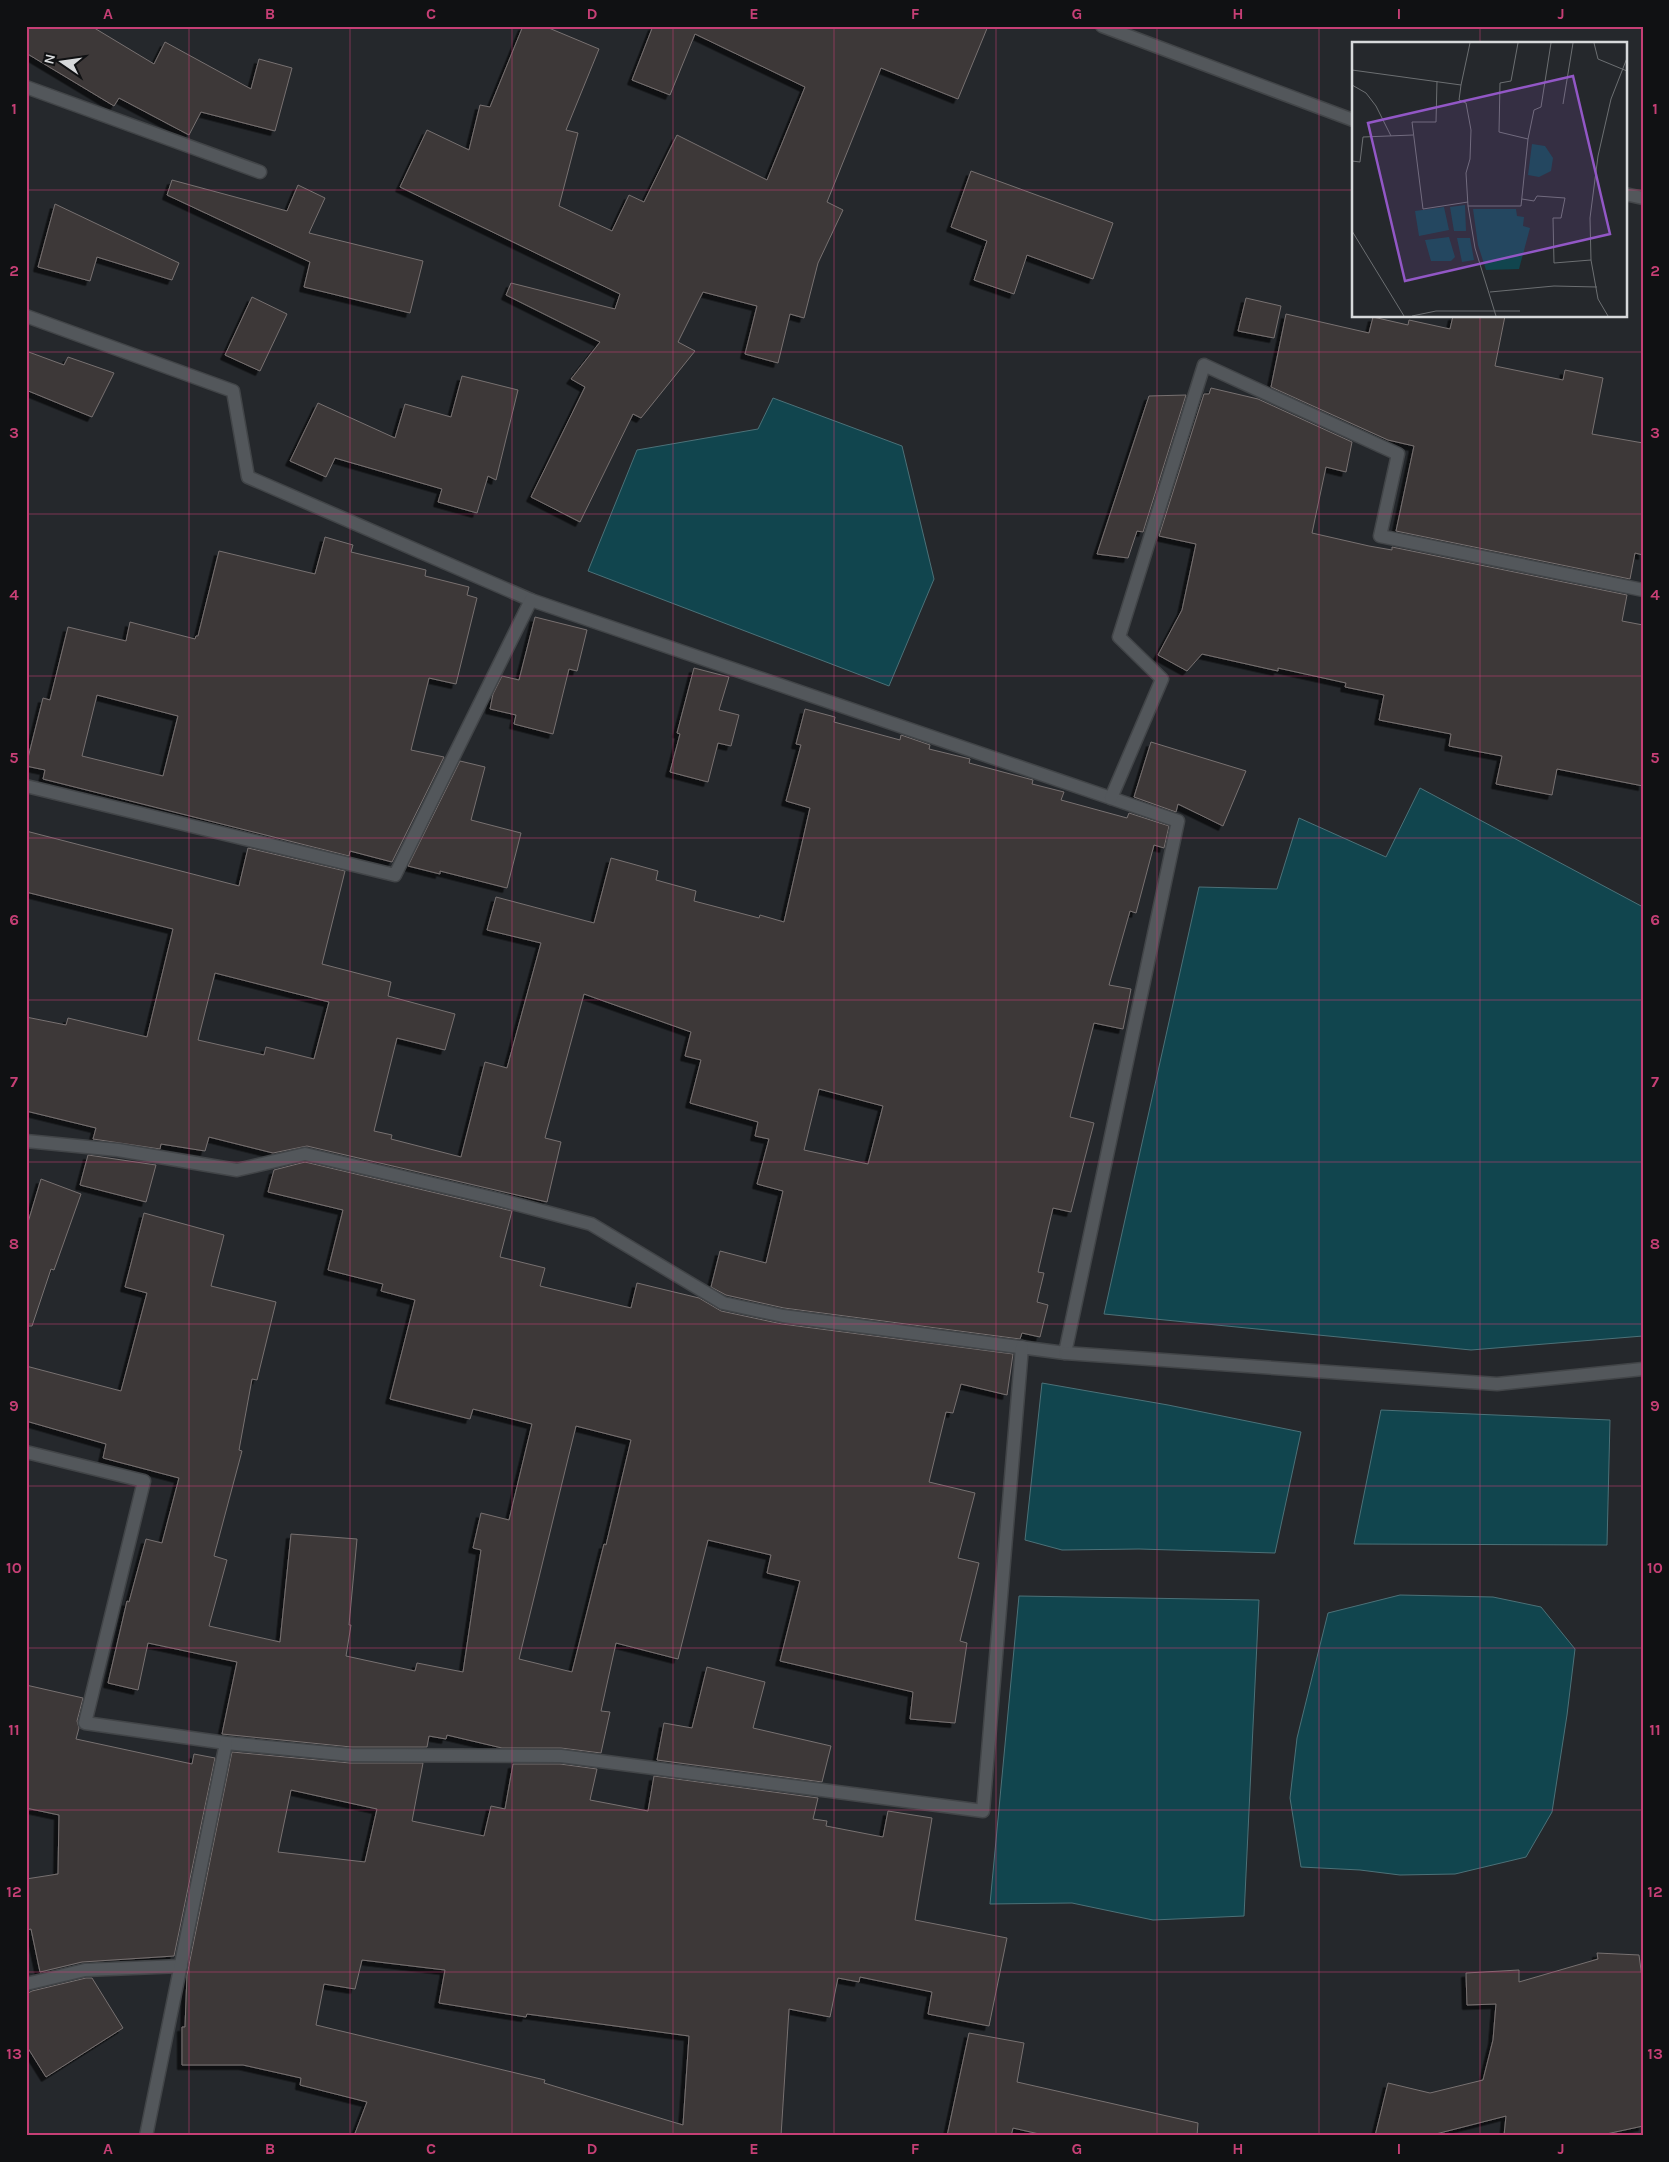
<svg xmlns="http://www.w3.org/2000/svg" width="1669" height="2162" font-family="Karla,sans-serif">
	<style>
		.water { fill: #11454e; stroke: #4c7178 }
		.building { fill: #3d3737; stroke: #777171; fill-rule: evenodd; filter: url(#shadow) }
		.lines { fill: none; stroke-linecap: round; stroke-linejoin: round }
		.minor-casing { stroke: #424548; stroke-width: 15 }
		.minor { stroke: #53575b; stroke-width: 12 }
		.grid { fill: none; stroke: #c63f75; stroke-width: 1; stroke-opacity: 0.55 }
		.inset-road { fill: none; stroke: #6c6f72; stroke-width: 1 }
		.view { fill: #9257c6; fill-opacity: 0.15; stroke: #9257c6; stroke-width: 2.5 }
		.inset-edge { fill: none; stroke: #d7d9db; stroke-width: 2.5 }
		.neatline { fill: none; stroke: #c63f75; stroke-width: 2 }
		.grid-label { font-size: 16px; text-anchor: middle; font-weight: bold; fill: #c63f75 }
	</style>
	<defs>
		<filter id="shadow"><feDropShadow dx="-4.5" dy="4.5" stdDeviation="0" flood-color="#0009"/></filter>
	</defs>
	<rect width="100%" height="100%" fill="#25282c"/>
	<g class="water">
		<polygon points="773,398 902,446 934,579 889,686 588,571 637,450 758,429"/>
		<polygon points="1420,788 1643,907 1643,1336 1471,1350 1104,1314 1199,887 1277,889 1299,818 1386,857"/>
		<polygon points="1042,1383 1168,1405 1301,1432 1275,1553 1139,1549 1062,1550 1025,1540"/>
		<polygon points="1381,1410 1610,1420 1607,1545 1354,1544"/>
		<polygon points="1400,1595 1493,1597 1541,1607 1575,1649 1567,1715 1552,1812 1526,1857 1455,1874 1400,1875 1360,1870 1301,1867 1290,1798 1297,1738 1328,1613"/>
		<polygon points="1019,1596 1259,1600 1244,1916 1153,1920 1072,1903 990,1904"/>
	</g>
	<g class="building">
		<polygon points="26,26 91,26 154,64 165,42 251,89 259,59 292,68 275,131 201,112 189,135 119,98 114,106 26,53"/>
		<polygon points="523,26 544,26 599,49 566,130 578,133 559,206 612,231 629,195 644,202 677,135 767,180 805,87 695,34 670,95 632,80 653,26 988,26 958,99 881,68 827,202 843,210 818,263 804,318 790,314 778,363 745,354 757,306 703,292 678,342 695,351 641,418 633,414 580,522 531,497 585,387 571,379 600,342 506,295 511,283 615,309 620,294 400,187 427,130 469,150 480,105 490,107"/>
		<polygon points="971,171 1113,223 1093,279 1027,255 1014,294 974,280 987,241 951,227"/>
		<polygon points="172,180 287,211 298,185 325,198 309,233 423,261 410,313 304,287 310,262 167,195"/>
		<polygon points="55,204 179,263 172,280 97,257 90,281 38,267"/>
		<polygon points="252,297 287,314 260,371 225,355"/>
		<polygon points="1246,298 1281,306 1274,338 1238,331"/>
		<polygon points="1286,314 1369,333 1373,317 1408,325 1409,320 1450,329 1453,316 1505,316 1495,366 1563,380 1565,370 1603,378 1592,434 1643,443 1643,555 1635,553 1630,579 1396,531 1414,446 1388,440 1271,387"/>
		<polygon points="26,351 64,365 68,357 114,373 92,417 26,390"/>
		<polygon points="462,376 518,390 496,480 488,476 477,513 438,502 442,489 335,458 326,477 290,461 318,403 395,438 405,404 451,417"/>
		<polygon points="1211,388 1258,399 1352,442 1346,472 1326,467 1312,533 1369,546 1392,550 1392,547 1627,595 1622,621 1643,625 1643,786 1557,769 1552,795 1496,784 1502,756 1449,746 1451,734 1379,720 1384,695 1345,687 1346,683 1278,668 1278,671 1202,654 1187,671 1158,655 1182,610 1196,544 1159,536 1204,394 1209,394"/>
		<polygon points="1186,395 1143,532 1137,531 1128,558 1097,554 1149,396"/>
		<path d="M325 537 353 545 351 552 426 570 425 576 469 587 467 595 477 598 456 684 429 678 411 750 444 757 392 862 350 851 349 856 43 779 45 770 26 766 43 698 50 700 68 627 126 641 130 622 195 639 196 636H198L219 551 315 574ZM97 695 178 716 163 776 82 756Z"/>
		<polygon points="535,617 587,630 577,671 569,669 553,734 514,724 516,715 490,709 493,694 502,676 519,680"/>
		<polygon points="694,668 729,677 719,710 739,715 731,746 718,743 708,782 670,772 680,734 677,733"/>
		<path d="M805 709 835 717 834 722 900 740 901 735 930 745 929 749 970 759 969 763 1033 780 1032 784 1064 792 1061 800 1127 818 1129 813 1169 826 1164 848 1154 845 1136 913 1130 911 1109 985 1131 989 1123 1029 1094 1023 1070 1117 1094 1123 1071 1212 1053 1208 1038 1272 1044 1273 1037 1302 1048 1305 1040 1337 1022 1333 1020 1339 784 1308 726 1295 711 1287 720 1251 766 1263 783 1191 757 1184 769 1139 755 1136 758 1122 690 1103 701 1060 685 1056 691 1032 584 994 545 1138 561 1142 547 1202 307 1146 273 1153 209 1137 205 1151 161 1144 160 1149 93 1139 96 1128 26 1111V1017L66 1025 68 1018 147 1037 173 929 26 892V831L239 886 248 848 345 871 322 964 391 982 388 996 455 1014 445 1050 397 1038 374 1131 392 1135 391 1139 461 1157 485 1062 507 1068 541 943 487 930 496 897 594 923 611 858 658 871 656 880 696 891 694 901 759 918 760 915 784 922 810 808 786 801 801 745 796 744ZM215 973 329 1002 314 1059 266 1047 264 1055 198 1040ZM819 1089 883 1106 868 1164 804 1150Z"/>
		<polygon points="1151,742 1246,771 1223,826 1178,804 1176,812 1134,797"/>
		<polygon points="460,761 485,767 471,820 521,833 507,888 440,871 440,874 408,866"/>
		<polygon points="88,1155 156,1165 146,1202 80,1185"/>
		<path d="M305 1162 512 1211 500 1257 545 1268 540 1286 631 1308 637 1283 699 1298 721 1311 782 1324 1013 1354 1007 1395 961 1384 953 1413 946 1412 929 1482 975 1493 958 1558 979 1563 960 1641 967 1643 955 1723 910 1719 913 1692 780 1661 800 1581 767 1573 771 1555 708 1540 678 1659 616 1643 601 1711 610 1712 601 1753 561 1748H502L447 1735 446 1739 429 1736 427 1747H351L222 1734 237 1662 148 1643 138 1690 108 1683 127 1601 129 1602 146 1539 162 1543 179 1478 103 1458 106 1444 26 1421V1366L121 1391 147 1293 125 1287 144 1213 224 1235 211 1286 276 1302 257 1380 252 1379 239 1450 242 1451 214 1556 227 1560 209 1626 280 1642 291 1534 357 1539 349 1625H351L346 1656 415 1671 417 1663 463 1672 481 1550 473 1548 481 1513 509 1520 532 1424 473 1409 470 1419 390 1399 415 1300 381 1291 383 1284 328 1270 343 1210 268 1192 274 1170ZM576 1426 631 1440 606 1545 604 1544 572 1672 519 1659Z"/>
		<polygon points="41,1179 81,1194 54,1270 51,1269 32,1326 26,1326 26,1229"/>
		<polygon points="707,1667 765,1682 753,1728 831,1746 822,1782 657,1760 664,1723 692,1728"/>
		<polygon points="26,1685 83,1698 77,1721 79,1728 76,1739 192,1764 194,1754 215,1758 174,1956 82,1962 40,1972 31,1929 26,1930 26,1879 58,1874 59,1815 26,1808"/>
		<path d="M232 1752 350 1763H423L412 1821 484 1836 491 1806 505 1809 513 1764H560L597 1769 590 1800 648 1811 654 1776 818 1798 813 1819 827 1821 826 1826 883 1837 888 1811 932 1818 915 1920 1007 1938 989 2026 928 2014 932 1992 860 1977 859 1982 838 1978 830 2017 789 2009 781 2136H354L367 2102 300 2085 301 2078 243 2065H182V2027H185L187 1975ZM291 1790 377 1809 365 1862 278 1852ZM362 1960 445 1970 439 2003 526 2017 527 2014 689 2036 683 2125 544 2083 545 2080 316 2025 324 1984 355 1989Z"/>
		<polygon points="1597,1953 1639,1955 1643,1985 1643,2126 1597,2136 1504,2136 1506,2116 1428,2136 1375,2136 1388,2083 1430,2093 1483,2080 1493,2040 1496,2004 1467,2005 1466,1973 1519,1970 1519,1982 1598,1959"/>
		<polygon points="86,1978 92,1978 123,2028 46,2077 26,2045 26,1994 32,1991"/>
		<polygon points="969,2033 1024,2043 1017,2082 1198,2123 1197,2136 1048,2136 1013,2128 1011,2136 947,2136"/>
	</g>
	<g class="lines">
		<g class="minor-casing">
			<g id="minor">
				<polyline points="1102,26 1353,120"/>
				<polyline points="26,87 260,172"/>
				<polyline points="1625,194 1643,198"/>
				<polyline points="26,316 233,391 248,477 531,600"/>
				<polyline points="26,786 395,875 531,600 1178,821 1065,1353 783,1316 723,1303 591,1224 497,1199 305,1154 237,1170 118,1150 26,1141"/>
				<polyline points="1111,798 1162,679 1119,637 1204,365 1398,454 1380,536 1643,590"/>
				<polyline points="1065,1353 1497,1384 1643,1369"/>
				<polyline points="26,1452 144,1481 85,1723 226,1743 351,1755 561,1756 983,1811 1022,1347"/>
				<polyline points="26,1984 85,1970 181,1966"/>
				<polyline points="146,2136 226,1743"/>
			</g>
		</g>
		<use href="#minor" class="minor"/>
	</g>
	<path class="grid" d="M189 26V2136M350 26V2136M512 26V2136M673 26V2136M834 26V2136M996 26V2136M1157 26V2136M1319 26V2136M1480 26V44M26 190H1353M1625 190H1643M1480 316V2136M26 352H1643M26 514H1643M26 676H1643M26 838H1643M26 1000H1643M26 1162H1643M26 1324H1643M26 1486H1643M26 1648H1643M26 1810H1643M26 1972H1643"/>
	<g transform="translate(1352 42)">
		<rect width="275" height="275" fill="#25282c"/>
		<path d="M180 102 193 104 201 116 199 129 187 135 176 133ZM113 163 114 189H102L98 165ZM92 165 97 188 67 194 63 169ZM121 167H164L165 174 172 175 171 184 178 186 167 227 134 228 126 203ZM97 195 103 215 99 219H79L73 198ZM105 196H118L122 218 110 220Z" fill="#11454e"/>
		<path class="inset-road" d="M242 1 246 17 275 29M0 28 109 43 118 1M85 39 84 80H60L71 167 116 160M0 43 14 51 24 64 39 94M109 43 107 58 114 61 119 88 118 117 114 131 116 164H169L176 97 147 90 148 41 159 39 166 1M211 62 221 1M176 97 182 68 189 65 199 1M0 119 8 120 11 95 61 93M170 157 182 159 185 154 213 156 209 176H201L202 221 239 218M116 164 123 206 144 274M0 189 52 274M138 250 202 244 245 245M60 274 84 269H168M256 274 246 257 239 218 238 176 246 114 259 57 275 16"/>
		<path class="view" d="M221 34 258 192 53 239 16 81Z"/>
		<rect width="275" height="275" class="inset-edge"/>
	</g>
	<rect width="1669" height="2162" fill="none" stroke="#101113" stroke-width="55"/>
	<g transform="translate(62 62) rotate(283)" stroke="#101113" stroke-width="4" paint-order="stroke">
	<path d="M0-4L9 19L0 12L-9 19Z" fill="#d7d9db"/>
	<text y="-8" font-size="14" font-weight="bold" text-anchor="middle" fill="#d7d9db">N</text>
	</g>
	<rect x="28" y="28" width="1614" height="2106" class="neatline"/>
	<g class="grid-label">
		<text x="108" y="19">A</text>
		<text x="270" y="19">B</text>
		<text x="431" y="19">C</text>
		<text x="592" y="19">D</text>
		<text x="754" y="19">E</text>
		<text x="915" y="19">F</text>
		<text x="1077" y="19">G</text>
		<text x="1238" y="19">H</text>
		<text x="1399" y="19">I</text>
		<text x="1561" y="19">J</text>
		<text x="14" y="114">1</text>
		<text x="1655" y="114">1</text>
		<text x="14" y="276">2</text>
		<text x="1655" y="276">2</text>
		<text x="14" y="438">3</text>
		<text x="1655" y="438">3</text>
		<text x="14" y="600">4</text>
		<text x="1655" y="600">4</text>
		<text x="14" y="763">5</text>
		<text x="1655" y="763">5</text>
		<text x="14" y="925">6</text>
		<text x="1655" y="925">6</text>
		<text x="14" y="1087">7</text>
		<text x="1655" y="1087">7</text>
		<text x="14" y="1249">8</text>
		<text x="1655" y="1249">8</text>
		<text x="14" y="1411">9</text>
		<text x="1655" y="1411">9</text>
		<text x="14" y="1573">10</text>
		<text x="1655" y="1573">10</text>
		<text x="14" y="1735">11</text>
		<text x="1655" y="1735">11</text>
		<text x="14" y="1897">12</text>
		<text x="1655" y="1897">12</text>
		<text x="14" y="2059">13</text>
		<text x="1655" y="2059">13</text>
		<text x="108" y="2154">A</text>
		<text x="270" y="2154">B</text>
		<text x="431" y="2154">C</text>
		<text x="592" y="2154">D</text>
		<text x="754" y="2154">E</text>
		<text x="915" y="2154">F</text>
		<text x="1077" y="2154">G</text>
		<text x="1238" y="2154">H</text>
		<text x="1399" y="2154">I</text>
		<text x="1561" y="2154">J</text>
	</g>
</svg>
